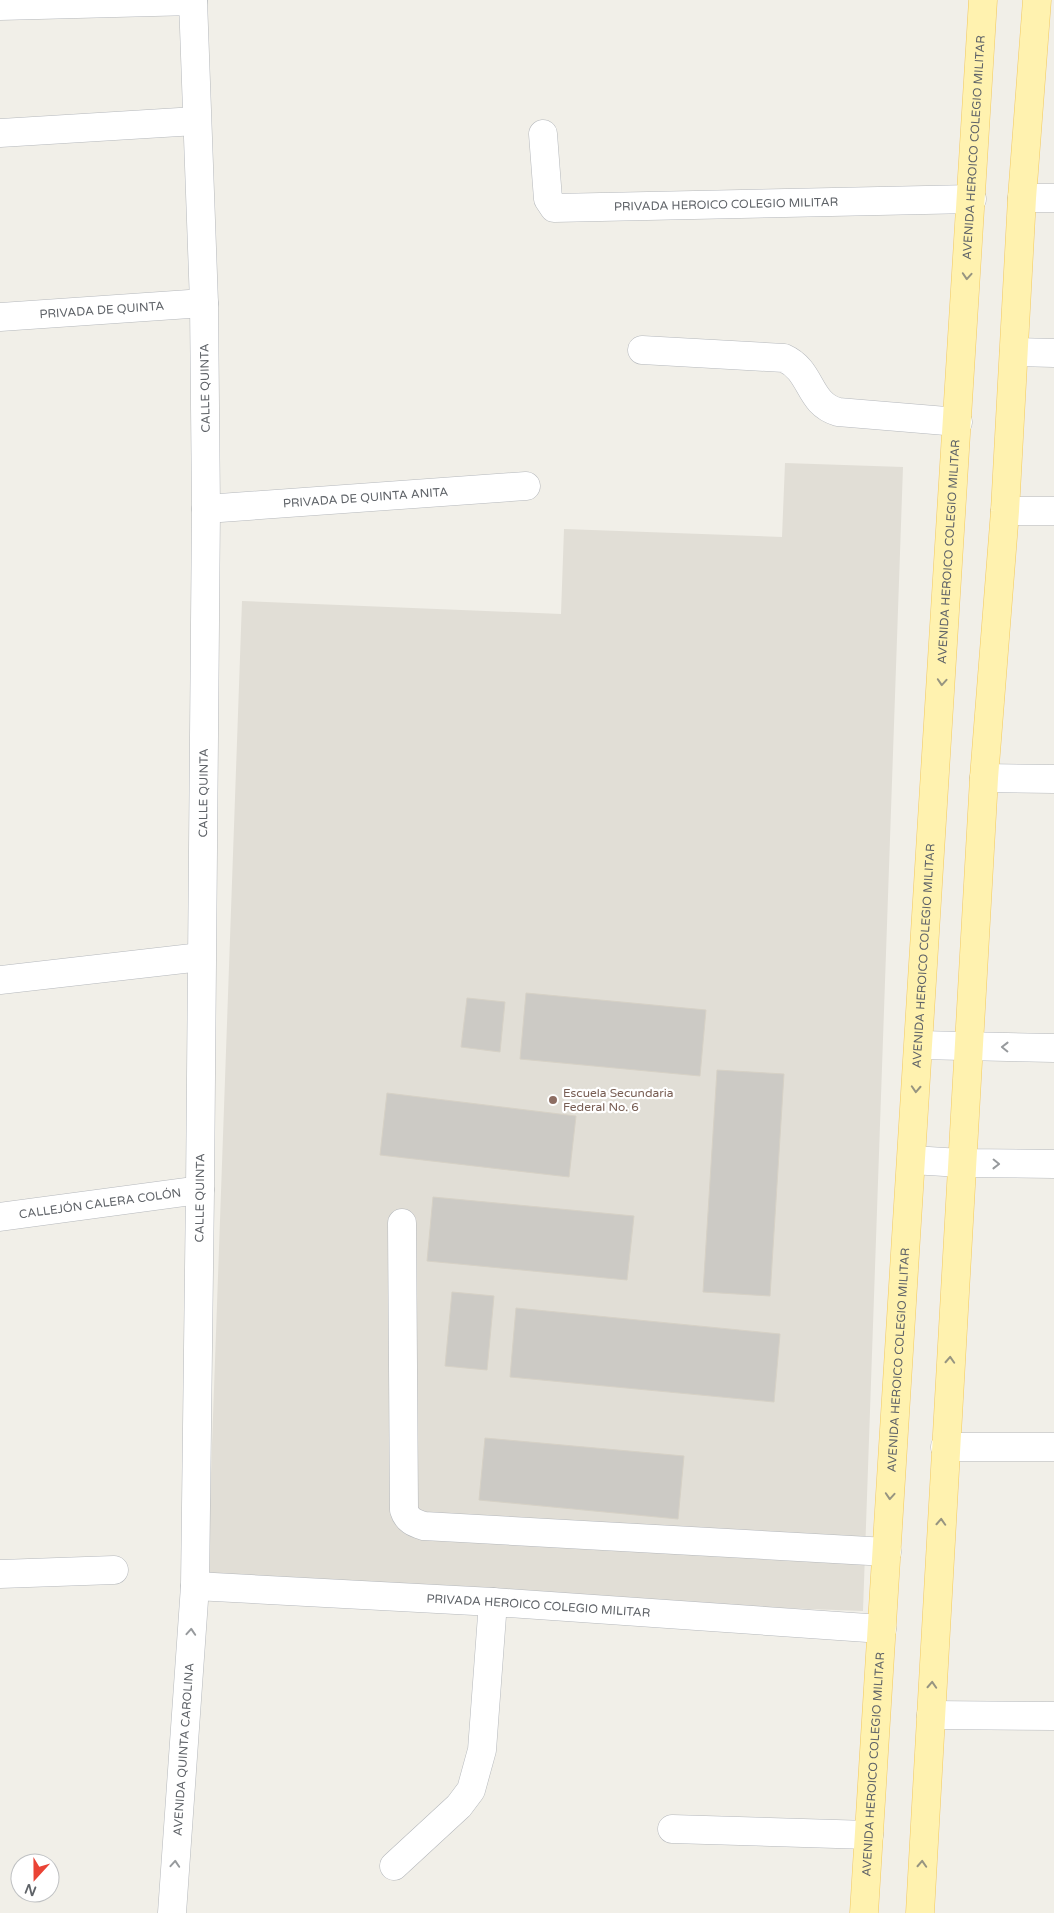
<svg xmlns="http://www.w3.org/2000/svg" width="1054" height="1913" font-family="'Varela Round',sans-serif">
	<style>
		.education { fill: #e1ded6 }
		.building { fill: #cccac5; stroke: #d6d1c6 }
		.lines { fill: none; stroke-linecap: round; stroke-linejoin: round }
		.minor-casing { stroke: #b5b8bc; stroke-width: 29 }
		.major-casing { stroke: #f2c960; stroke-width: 29 }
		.minor { stroke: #fff; stroke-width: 28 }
		.major { stroke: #fff2af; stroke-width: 28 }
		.oneway { stroke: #979581 }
		.oneway2 { stroke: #979a9d }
		.education-dot { fill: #8d6e63; stroke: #fff; stroke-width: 2 }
		.labels { text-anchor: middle; stroke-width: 4.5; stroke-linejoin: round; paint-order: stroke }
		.street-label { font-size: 12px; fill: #5f6368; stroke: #fff }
		.education-label { font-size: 12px; fill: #785e54; stroke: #fff; text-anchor: start }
	</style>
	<rect width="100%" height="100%" fill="#f1efe8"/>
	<polygon class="education" points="785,463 903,467 863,1611 207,1586 242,601 561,614 564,529 782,537"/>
	<g class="building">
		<polygon points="526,993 706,1010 700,1076 520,1059"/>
		<polygon points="467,998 505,1002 500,1052 461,1047"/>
		<polygon points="717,1070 784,1074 770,1296 703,1292"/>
		<polygon points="387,1093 576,1116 569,1177 380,1155"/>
		<polygon points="433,1197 634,1216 627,1280 427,1261"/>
		<polygon points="452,1292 494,1296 487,1370 445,1366"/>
		<polygon points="516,1308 780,1334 774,1402 510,1377"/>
		<polygon points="485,1438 684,1456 678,1519 479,1500"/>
	</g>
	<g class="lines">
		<g class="minor-casing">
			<g id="minor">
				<polyline points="0,6 193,1"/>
				<polyline points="0,133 196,121"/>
				<path id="s1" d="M543 134 548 199 554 208 972 199"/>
				<polyline points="1022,198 1054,198"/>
				<path id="s2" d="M0 317 204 303"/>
				<path d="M642 350 784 358C813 371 807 403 838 412L958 422"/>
				<polyline points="1014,352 1054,353"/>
				<path id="s3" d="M206 509 526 486"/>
				<polyline points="1005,511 1054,511"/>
				<polyline points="984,778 1054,779"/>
				<polyline points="0,980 201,957"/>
				<polyline points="919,1045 1054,1048"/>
				<polyline points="912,1160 961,1163 1054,1164"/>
				<path id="s4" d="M0 1217 200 1190"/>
				<path d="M402 1223 404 1510C407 1520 414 1523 424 1526L887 1552"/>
				<polyline points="945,1447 1054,1447"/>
				<polyline points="0,1574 114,1570"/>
				<path id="s5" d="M195 1586 493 1602 882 1629"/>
				<polyline points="931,1715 1054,1716"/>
				<polyline points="672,1829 869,1835"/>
				<polyline points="394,1866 459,1806 471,1790 482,1750 493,1602"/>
				<path id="s6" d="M172 1913 195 1586 200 1190 206 509 204 303 193 0"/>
			</g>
		</g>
		<g class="major-casing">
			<g id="major">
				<path id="s7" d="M864 1913 983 0"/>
				<polyline points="920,1913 984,778 1005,511 1022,198 1037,0"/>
			</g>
		</g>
		<use href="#minor" class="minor"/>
		<use href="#major" class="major"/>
	</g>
	<defs><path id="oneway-chevron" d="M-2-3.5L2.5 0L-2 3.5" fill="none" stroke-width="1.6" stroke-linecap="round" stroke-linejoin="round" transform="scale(1.25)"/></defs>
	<g class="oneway">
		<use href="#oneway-chevron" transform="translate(967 276) rotate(94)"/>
		<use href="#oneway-chevron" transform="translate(942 682) rotate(94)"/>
		<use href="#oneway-chevron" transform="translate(916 1089) rotate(93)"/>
		<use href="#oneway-chevron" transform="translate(950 1360) rotate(-87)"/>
		<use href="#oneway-chevron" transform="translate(890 1496) rotate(94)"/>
		<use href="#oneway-chevron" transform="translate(941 1522) rotate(-87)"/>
		<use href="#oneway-chevron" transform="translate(932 1685) rotate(-87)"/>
		<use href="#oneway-chevron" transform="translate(922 1864) rotate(-87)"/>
	</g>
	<g class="oneway2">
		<use href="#oneway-chevron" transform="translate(1005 1047) rotate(-179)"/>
		<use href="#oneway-chevron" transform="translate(996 1164) rotate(1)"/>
		<use href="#oneway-chevron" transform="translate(191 1632) rotate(-86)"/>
		<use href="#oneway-chevron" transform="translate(175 1864) rotate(-86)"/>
	</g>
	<circle class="education-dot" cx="553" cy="1100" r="5"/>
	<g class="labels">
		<g class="street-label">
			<text dy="4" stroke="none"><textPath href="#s7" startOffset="1769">AVENIDA HEROICO COLEGIO MILITAR</textPath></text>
			<text dy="4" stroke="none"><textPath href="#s1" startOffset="248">PRIVADA HEROICO COLEGIO MILITAR</textPath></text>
			<text dy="4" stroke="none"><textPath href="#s2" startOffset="102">PRIVADA DE QUINTA</textPath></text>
			<text transform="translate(205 388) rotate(-91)" y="4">CALLE QUINTA</text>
			<text dy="4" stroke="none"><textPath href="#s3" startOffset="160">PRIVADA DE QUINTA ANITA</textPath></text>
			<text dy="4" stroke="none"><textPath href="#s7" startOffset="1364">AVENIDA HEROICO COLEGIO MILITAR</textPath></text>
			<text dy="4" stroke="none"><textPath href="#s6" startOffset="1121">CALLE QUINTA</textPath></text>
			<text dy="4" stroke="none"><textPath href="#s7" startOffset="959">AVENIDA HEROICO COLEGIO MILITAR</textPath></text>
			<text dy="4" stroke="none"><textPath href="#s6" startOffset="716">CALLE QUINTA</textPath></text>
			<text dy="4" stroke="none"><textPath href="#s4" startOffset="101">CALLEJÓN CALERA COLÓN</textPath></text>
			<text dy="4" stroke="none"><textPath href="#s7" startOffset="554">AVENIDA HEROICO COLEGIO MILITAR</textPath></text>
			<text dy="4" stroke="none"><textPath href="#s5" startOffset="344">PRIVADA HEROICO COLEGIO MILITAR</textPath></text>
			<text dy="4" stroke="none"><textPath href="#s6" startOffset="164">AVENIDA QUINTA CAROLINA</textPath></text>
			<text dy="4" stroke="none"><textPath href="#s7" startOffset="149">AVENIDA HEROICO COLEGIO MILITAR</textPath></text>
		</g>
		<g class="education-label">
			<text x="563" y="1097">Escuela Secundaria<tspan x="563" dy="14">Federal No. 6</tspan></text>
		</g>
	</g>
	<g transform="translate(35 1878) rotate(201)"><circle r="24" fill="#ffffff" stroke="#bfc1c3"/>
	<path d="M0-4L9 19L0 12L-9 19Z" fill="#ea4335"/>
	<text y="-8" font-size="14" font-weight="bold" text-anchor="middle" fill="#5f6368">N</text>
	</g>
</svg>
